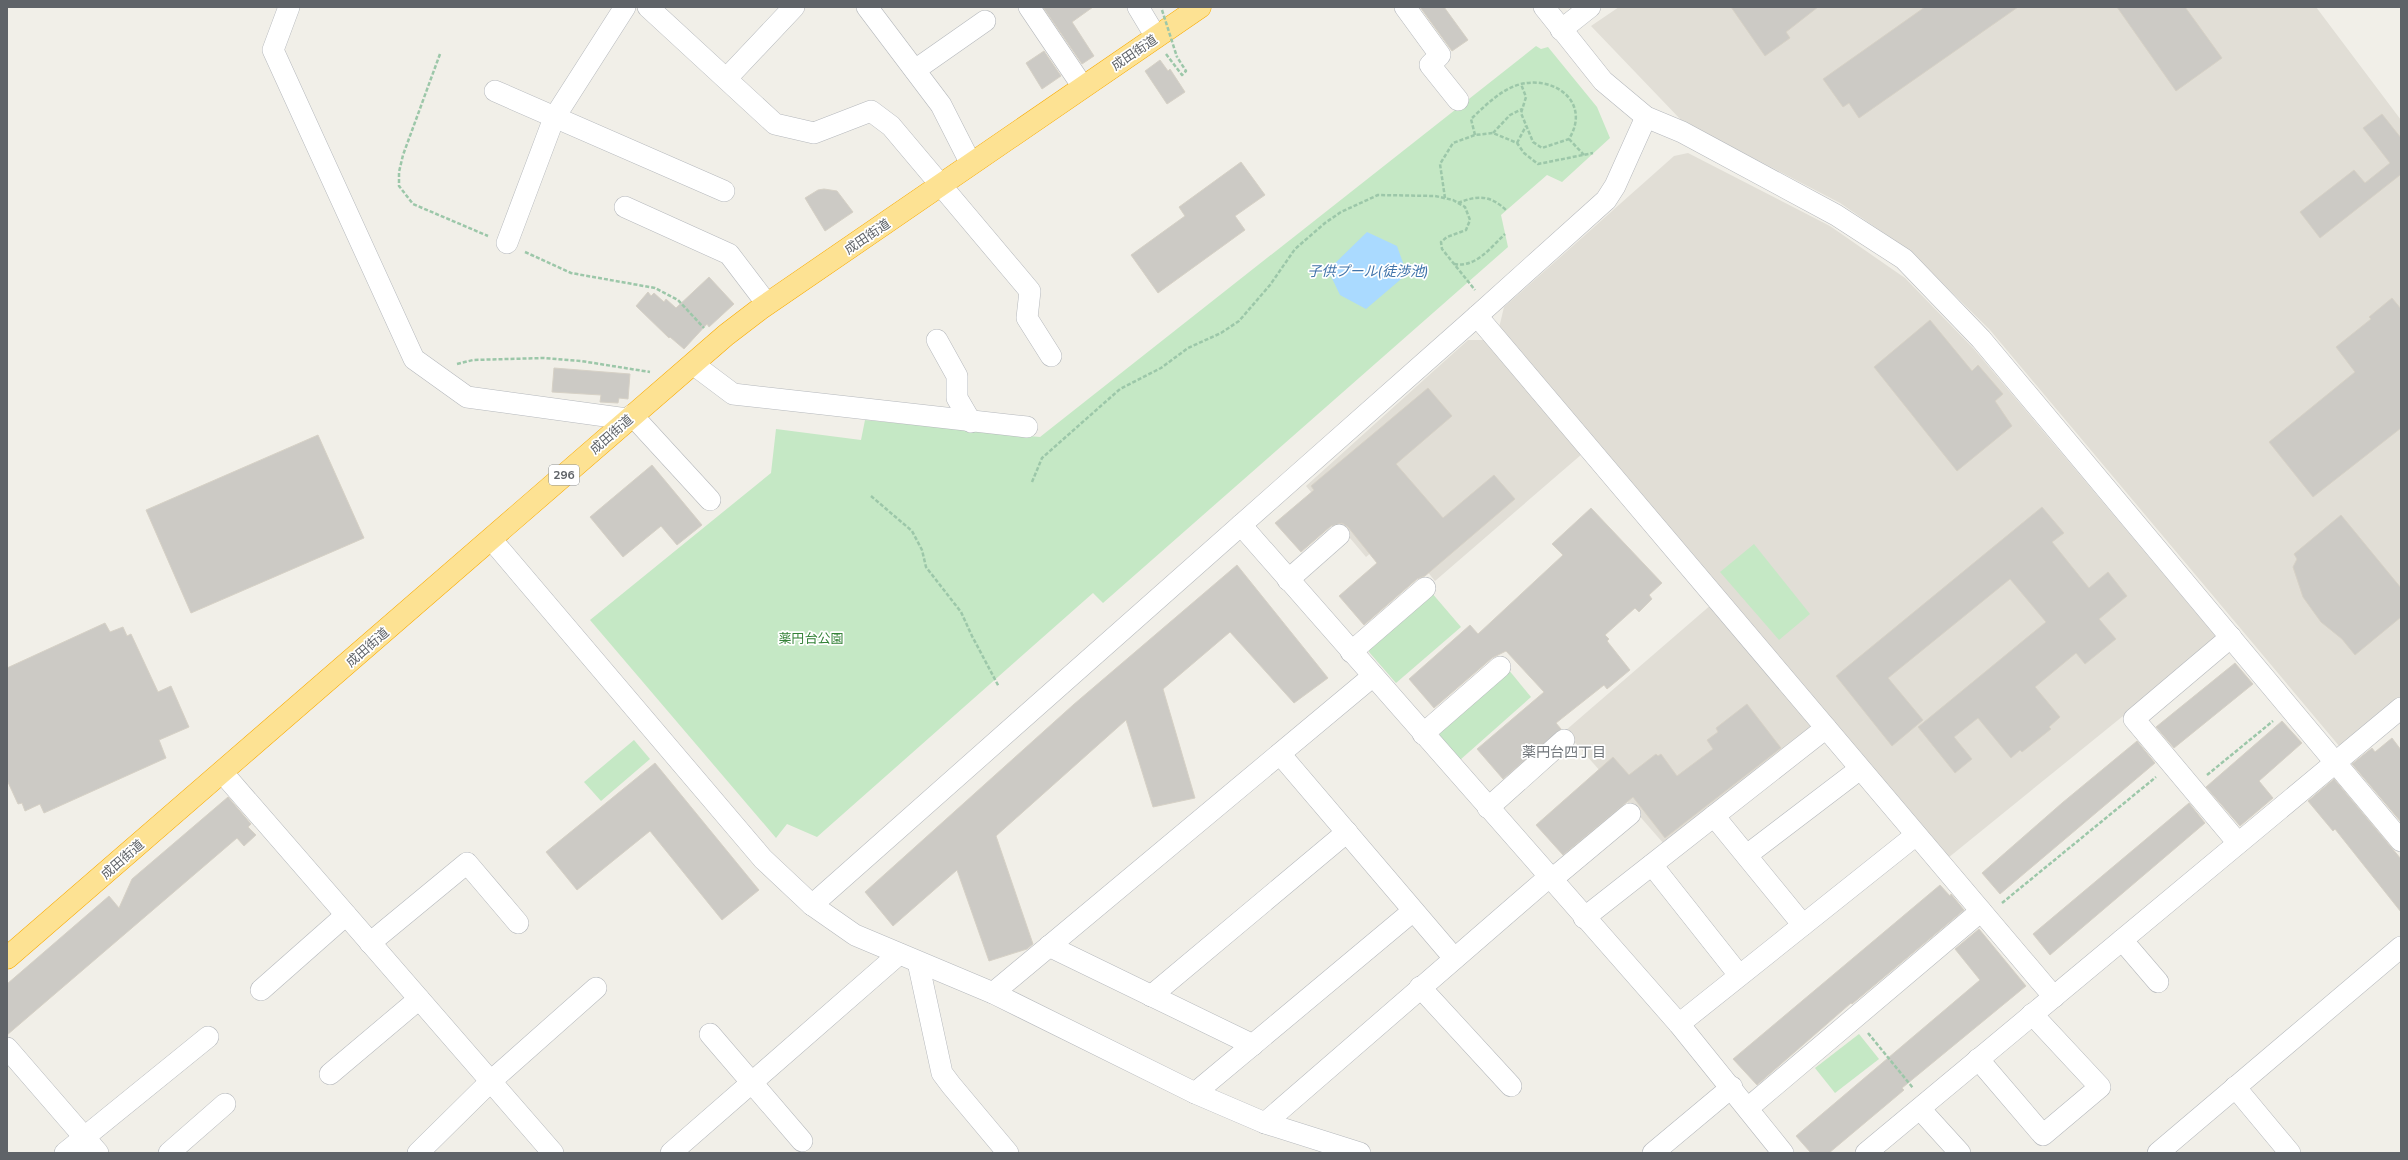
<svg xmlns="http://www.w3.org/2000/svg" width="2408" height="1160" font-family="'Nunito Sans','Noto Sans JP',sans-serif">
	<style>
		.education { fill: #e1ded6 }
		.green { fill: #c5e8c5 }
		.water { fill: #aadaff }
		.building { fill: #cccac5; stroke: #d6d1c6 }
		.lines { fill: none; stroke-linecap: round; stroke-linejoin: round }
		.minor-casing { stroke: #b5b8bc; stroke-width: 22 }
		.highway-casing { stroke: #f9ab00; stroke-width: 23 }
		.path { stroke: #9cc7a9; stroke-width: 2.5; stroke-dasharray: 4 2; stroke-linecap: butt }
		.minor { stroke: #fff; stroke-width: 21 }
		.highway { stroke: #fde293; stroke-width: 22 }
		.path-bridge { stroke: #9cc7a9; stroke-width: 2.5; stroke-dasharray: 4 2; stroke-linecap: butt }
		.labels { text-anchor: middle; stroke-width: 3.5; stroke-linejoin: round; paint-order: stroke }
		.shield { fill: #fff; stroke: #8f9295; stroke-width: 1 }
		.shield-label { font-size: 12px; font-weight: bold; fill: #5f6368 }
		.street-label { font-size: 13px; fill: #5f6368; stroke: #fff }
		.park-label { font-size: 13px; fill: #348238; stroke: #fff }
		.water-label { font-size: 14px; font-style: italic; fill: #4174aa; stroke: #fff }
		.neighbourhood-label { font-size: 14px; fill: #70757a; stroke: #fff }
	</style>
	<rect width="100%" height="100%" fill="#f1efe8"/>
	<g class="education">
		<polygon points="1619,7 2316,7 2401,120 2401,697 2340,747 1990,330 1910,251 1840,203 1682,121 1591,26"/>
		<polygon points="1688,153 1830,226 1905,278 1974,349 2218,639 1948,858 1499,328 1504,307 1674,156"/>
		<polygon points="1468,340 1485,340 1582,454 1435,581 1395,532 1366,557 1306,486"/>
		<polygon points="1712,604 1813,722 1812,728 1664,844 1565,731"/>
	</g>
	<g class="green">
		<polygon points="1536,46 1541,49 1548,47 1597,107 1610,138 1562,182 1547,175 1501,215 1508,247 1103,603 1093,593 817,837 787,824 776,838 590,620 771,473 776,429 861,440 865,420 1040,437"/>
		<polygon points="1754,544 1810,614 1779,640 1720,572"/>
		<polygon points="1431,592 1461,627 1396,683 1369,652 1370,644"/>
		<polygon points="1508,669 1531,697 1460,760 1440,736 1440,726"/>
		<polygon points="634,740 650,759 601,801 584,782"/>
		<polygon points="1859,1034 1879,1059 1835,1093 1815,1068"/>
	</g>
	<polygon class="water" points="1367,232 1397,246 1407,274 1366,309 1340,295 1328,270"/>
	<g class="building">
		<polygon points="1043,7 1093,7 1072,22 1094,56 1082,64"/>
		<polygon points="1420,7 1444,7 1468,40 1452,51"/>
		<polygon points="1731,7 1818,7 1786,32 1790,38 1765,56"/>
		<polygon points="1925,7 2018,7 1859,118 1849,103 1843,107 1823,79"/>
		<polygon points="2117,7 2185,7 2222,58 2176,91"/>
		<polygon points="1044,51 1061,76 1042,89 1026,63"/>
		<polygon points="1160,60 1168,71 1170,69 1185,92 1167,104 1145,71"/>
		<polygon points="2382,114 2401,138 2401,176 2400,175 2320,238 2300,212 2354,170 2365,183 2390,163 2363,128"/>
		<polygon points="1241,162 1265,195 1235,216 1245,230 1158,293 1131,255 1185,216 1179,207"/>
		<polygon points="824,189 837,191 853,212 825,231 805,198 818,190"/>
		<polygon points="709,277 734,304 709,327 707,324 684,349 670,337 669,338 636,306 648,292 651,296 654,293 664,302 666,299 676,308"/>
		<polygon points="2392,298 2401,309 2401,428 2313,497 2269,442 2355,372 2336,347 2371,319 2369,317"/>
		<polygon points="1930,320 1972,371 1978,365 2003,394 1995,401 2012,426 1957,471 1874,367"/>
		<polygon points="554,368 630,374 628,399 619,398 618,403 600,402 601,395 552,392"/>
		<polygon points="1428,388 1452,416 1396,464 1443,518 1494,475 1515,499 1425,576 1417,579 1364,625 1339,596 1377,563 1348,527 1342,523 1331,526 1301,552 1275,523 1314,490 1311,486"/>
		<polygon points="318,435 364,538 191,613 146,510"/>
		<polygon points="652,465 702,525 677,545 661,526 623,557 590,517"/>
		<polygon points="2042,507 2064,533 2052,542 2089,588 2108,572 2127,596 2099,619 2116,639 2085,664 2076,653 2035,687 2060,717 2049,727 2051,729 2022,752 2020,750 2011,758 1978,718 1954,737 1972,759 1955,773 1918,727 2046,622 2010,579 1888,678 1923,720 1892,746 1836,676"/>
		<polygon points="1591,508 1662,583 1649,595 1652,599 1639,612 1635,608 1605,635 1609,639 1607,641 1630,670 1607,689 1604,685 1556,723 1561,729 1503,779 1477,749 1544,692 1506,651 1492,658 1434,708 1409,679 1470,625 1478,634 1563,555 1552,544"/>
		<polygon points="2341,515 2401,588 2401,617 2355,655 2342,639 2321,622 2313,611 2303,597 2293,567 2297,559 2294,554"/>
		<polygon points="1237,565 1328,678 1294,703 1230,632 1163,689 1195,798 1153,807 1126,720 996,836 1033,944 1027,949 989,961 957,870 893,926 865,892 1073,705"/>
		<polygon points="105,623 110,632 123,627 127,636 131,634 158,692 171,686 189,727 159,740 166,758 44,813 40,804 25,811 22,803 18,804 7,780 7,668"/>
		<polygon points="2235,663 2253,684 2174,748 2156,727"/>
		<polygon points="1747,704 1781,748 1665,838 1633,797 1563,855 1536,825 1613,757 1629,775 1656,754 1658,756 1661,754 1677,776 1713,749 1707,740 1718,732 1716,728"/>
		<polygon points="2282,721 2302,743 2259,781 2273,798 2240,826 2206,787"/>
		<polygon points="2392,738 2401,750 2401,822 2352,764 2372,748 2375,752"/>
		<polygon points="2137,741 2155,763 2000,894 1982,873 2062,803"/>
		<polygon points="655,763 759,890 722,920 650,831 577,890 546,852"/>
		<polygon points="2334,779 2401,859 2401,912 2335,829 2333,831 2308,801"/>
		<polygon points="228,797 251,824 248,827 256,835 244,846 237,838 7,1035 7,984 109,896 119,908 132,879"/>
		<polygon points="2189,803 2205,823 2050,955 2033,934"/>
		<polygon points="1940,885 1950,896 1951,894 1964,910 1852,1004 1851,1003 1757,1085 1733,1059"/>
		<polygon points="1979,929 2026,986 1902,1088 1904,1090 1829,1153 1811,1153 1796,1136 1980,980 1955,949"/>
	</g>
	<g class="lines">
		<g class="minor-casing">
			<g id="minor">
				<polyline points="289,7 273,50 414,359 467,397 627,419"/>
				<polyline points="648,7 775,124 814,133 871,111 891,126 1030,291 1027,318 1051,356"/>
				<polyline points="867,7 941,105 971,164"/>
				<polyline points="1029,7 1083,87"/>
				<polyline points="1138,7 1156,37"/>
				<polyline points="1405,7 1440,55 1430,65 1458,100"/>
				<polyline points="1544,7 1603,81 1646,117 1682,132 1836,215 1904,259 1981,339 2401,841"/>
				<polyline points="1561,30 1590,7"/>
				<polyline points="915,70 985,21"/>
				<polyline points="727,78 794,7"/>
				<polyline points="495,91 724,191"/>
				<polyline points="625,207 729,254 767,304"/>
				<polyline points="507,243 554,118 625,7"/>
				<polyline points="1477,316 2054,997"/>
				<polyline points="937,340 957,376 957,398 971,422"/>
				<polyline points="693,364 733,394 1027,427"/>
				<polyline points="632,415 710,500"/>
				<polyline points="1241,525 1679,1024 1783,1153"/>
				<polyline points="491,539 763,859 812,905 855,935 993,993 1195,1093 1265,1123 1360,1153"/>
				<polyline points="1288,580 1339,535"/>
				<polyline points="2231,637 2134,719 2238,843"/>
				<polyline points="1351,652 1425,588"/>
				<polyline points="1423,734 1500,667"/>
				<polyline points="1280,754 1454,958"/>
				<polyline points="222,772 553,1153"/>
				<polyline points="1488,808 1564,740"/>
				<polyline points="1714,816 1803,925"/>
				<polyline points="1747,855 1860,769"/>
				<polyline points="1652,865 1739,975"/>
				<polyline points="1551,880 1630,814"/>
				<polyline points="812,905 1477,316 1606,200 1615,186 1646,117"/>
				<polyline points="1584,918 1826,728"/>
				<polyline points="2122,940 2158,982"/>
				<polyline points="370,943 467,863 518,923"/>
				<polyline points="1049,946 1253,1045"/>
				<polyline points="918,962 942,1073 951,1085 1008,1153"/>
				<polyline points="1420,987 1511,1086"/>
				<polyline points="261,990 346,915"/>
				<polyline points="993,993 1373,676"/>
				<polyline points="1151,996 1347,832"/>
				<polyline points="1679,1024 1916,835"/>
				<polyline points="710,1034 802,1141"/>
				<polyline points="7,1048 98,1153"/>
				<polyline points="1978,1059 2043,1135 2100,1087 2032,1014"/>
				<polyline points="330,1074 419,999"/>
				<polyline points="2235,1087 2290,1153"/>
				<polyline points="1195,1093 1413,911"/>
				<polyline points="1748,1108 1981,911"/>
				<polyline points="1920,1109 1960,1153"/>
				<polyline points="1265,1123 1549,877"/>
				<polyline points="65,1153 208,1037"/>
				<polyline points="169,1153 225,1104"/>
				<polyline points="418,1153 491,1081 596,988"/>
				<polyline points="671,1153 899,954"/>
				<polyline points="1653,1153 1732,1087"/>
				<polyline points="1866,1153 2401,708"/>
				<polyline points="2158,1153 2401,947"/>
			</g>
		</g>
		<g class="highway-casing">
			<polyline id="highway" points="7,958 726,335 760,309 1200,7"/>
		</g>
		<g class="path">
			<polyline points="440,54 403,155 399,172 399,186 413,204 488,236"/>
			<polyline points="1166,54 1182,75 1186,71 1177,57"/>
			<polyline points="1493,133 1510,115 1522,109"/>
			<path d="M1475 135 1471 119C1485 106 1501 89 1521 84 1556 76 1591 103 1569 139L1542 148 1533 142 1521 113 1526 97 1521 84"/>
			<polyline points="1569,139 1584,155"/>
			<polyline points="1517,143 1526,126"/>
			<polyline points="1445,198 1440,164 1453,143 1475,135 1493,133 1517,143 1524,153 1538,164 1593,153"/>
			<path d="M1458 203C1478 195 1490 195 1506 210"/>
			<polyline points="525,252 571,273 655,288 678,300 704,328"/>
			<path d="M1454 264C1476 268 1490 248 1505 234"/>
			<polyline points="457,364 473,360 544,358 581,361 650,372"/>
			<polyline points="1032,482 1042,458 1120,389 1161,368 1188,348 1221,333 1239,321 1270,285 1295,249 1325,223 1341,212 1378,195 1435,196 1453,200 1465,207 1470,220 1466,230 1447,237 1441,242 1442,249 1475,290"/>
			<polyline points="871,496 912,531 922,550 926,567 961,612 972,636 999,687"/>
			<polyline points="2207,775 2273,721"/>
			<polyline points="2002,903 2156,777"/>
			<polyline points="1868,1033 1913,1088"/>
		</g>
		<use href="#minor" class="minor"/>
		<use href="#highway" class="highway"/>
		<polyline class="path-bridge" points="1162,10 1177,57"/>
	</g>
	<g class="labels">
		<rect class="shield" x="549" y="465" width="30" height="20" rx="3"/>
		<g class="shield-label">
			<text x="564" y="479">296</text>
		</g>
		<g class="street-label">
			<text transform="translate(1134 52) rotate(-34)" y="5">成田街道</text>
			<text transform="translate(867 236) rotate(-34)" y="5">成田街道</text>
			<text transform="translate(611 434) rotate(-41)" y="5">成田街道</text>
			<text transform="translate(367 647) rotate(-41)" y="5">成田街道</text>
			<text transform="translate(122 859) rotate(-41)" y="5">成田街道</text>
		</g>
		<g class="park-label">
			<text x="811" y="643">薬円台公園</text>
		</g>
		<g class="water-label">
			<text x="1368" y="276">子供プール(徒渉池)</text>
		</g>
		<g class="neighbourhood-label">
			<text x="1564" y="757">薬円台四丁目</text>
		</g>
	</g>
	<rect width="2408" height="1160" fill="none" stroke="#5f6368" stroke-width="16"/>
</svg>
